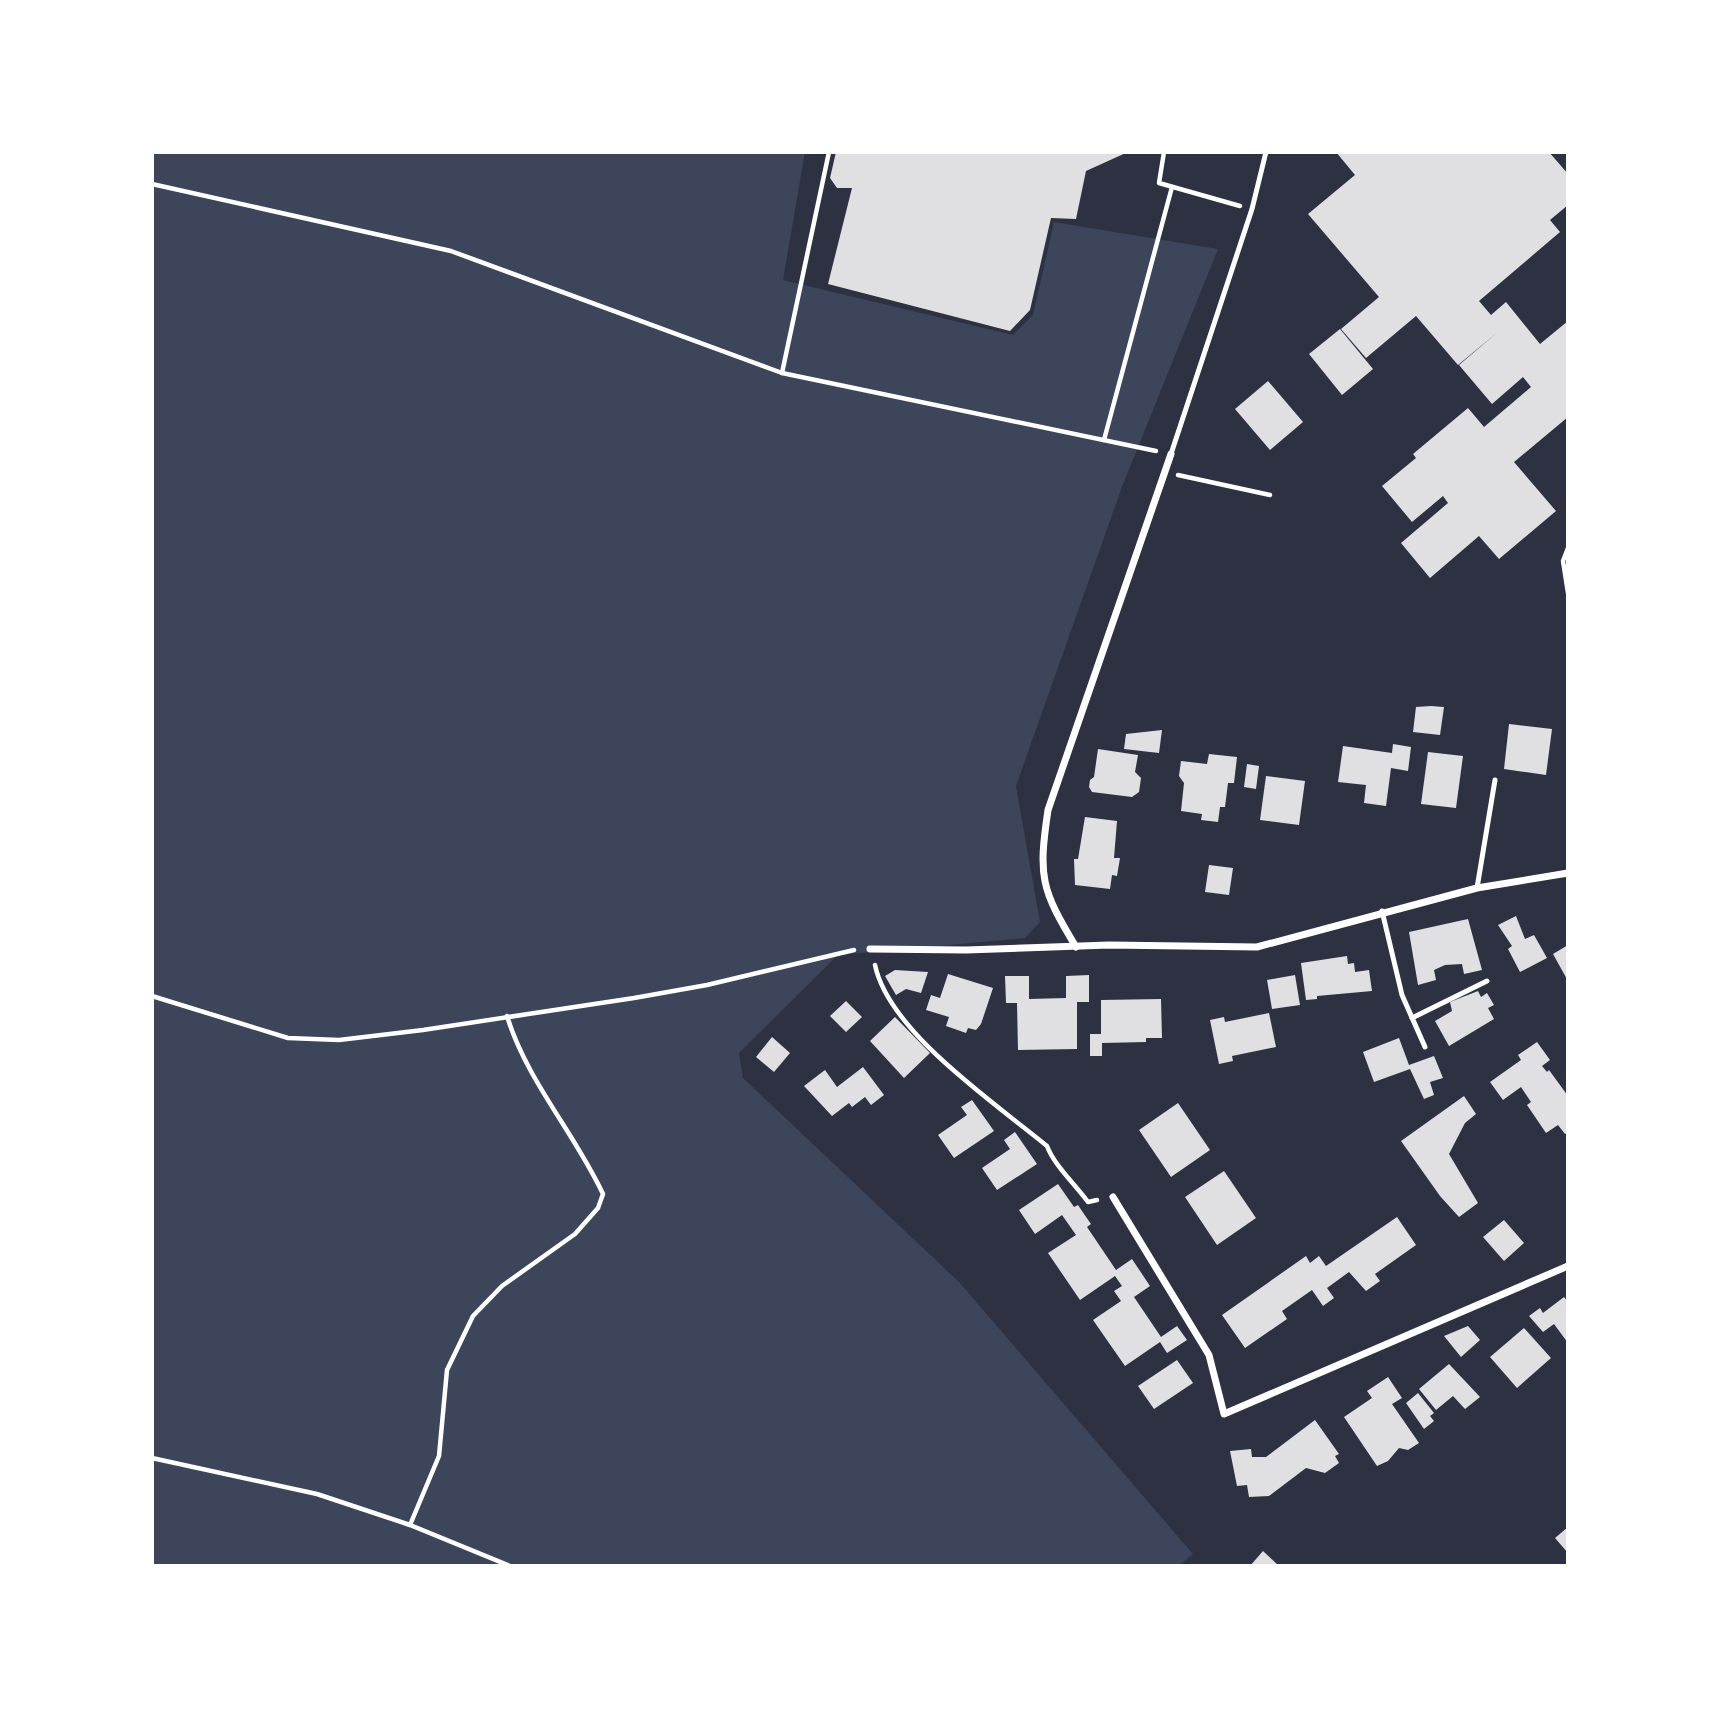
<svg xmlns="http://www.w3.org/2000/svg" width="1720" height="1718" font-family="'Fira Sans Condensed',sans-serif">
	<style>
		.green { fill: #3c4559 }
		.building { fill: #e0e0e3 }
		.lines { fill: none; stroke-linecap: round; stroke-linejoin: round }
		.path { stroke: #fff; stroke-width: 4.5 }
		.service { stroke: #fff; stroke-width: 5 }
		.minor { stroke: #fff; stroke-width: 7 }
	</style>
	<rect width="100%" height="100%" fill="#2d3142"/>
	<polygon class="green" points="152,152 805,152 783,280 1013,335 1033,315 1054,222 1218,249 1122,487 1016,786 1040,922 1025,938 838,955 739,1053 743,1078 959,1282 1193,1554 1179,1566 152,1566"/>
	<g class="building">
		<polygon points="836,152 1128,152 1086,171 1076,219 1051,218 1030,310 1010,331 828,284 852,188 837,188 830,178"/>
		<polygon points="1336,152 1549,152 1568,174 1568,205 1550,220 1560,232 1479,301 1491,315 1506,302 1540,344 1568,321 1568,417 1514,462 1556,511 1499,559 1479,536 1430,578 1401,543 1448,503 1443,496 1412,522 1382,486 1416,458 1413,454 1468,408 1484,427 1531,387 1523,377 1492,404 1459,365 1499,331 1458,365 1416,316 1366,358 1341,329 1379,297 1308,214 1355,175"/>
		<polygon points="1340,329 1373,369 1342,395 1309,354"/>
		<polygon points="1268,381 1303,422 1270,450 1235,409"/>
		<polygon points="1431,706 1444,707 1440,735 1413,732 1416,707"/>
		<polygon points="1509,724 1552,729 1546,775 1504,769"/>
		<polygon points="1162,730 1159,753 1124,749 1126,734"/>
		<polygon points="1393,744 1411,747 1408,771 1391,768 1386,806 1364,803 1366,785 1338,782 1343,746 1392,753"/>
		<polygon points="1098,749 1138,755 1135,772 1141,778 1139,792 1132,797 1092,792 1089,787 1090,780 1094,777"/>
		<polygon points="1428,752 1463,756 1456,808 1421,804"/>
		<polygon points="1209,754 1237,757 1234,783 1228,783 1225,807 1220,807 1218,822 1201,820 1202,814 1181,811 1184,783 1179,776 1181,761 1207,764"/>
		<polygon points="1247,764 1259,766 1256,789 1244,787"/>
		<polygon points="1266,776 1305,781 1299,825 1260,820"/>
		<polygon points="1085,817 1117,821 1114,858 1120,858 1117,876 1112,875 1110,889 1075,885 1074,859 1078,859"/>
		<polygon points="1209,865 1233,868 1229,895 1205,892"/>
		<polygon points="1516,916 1525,939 1534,935 1547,958 1520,972 1508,949 1512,946 1498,925"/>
		<polygon points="1468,919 1482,970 1464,974 1462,964 1445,965 1434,970 1436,980 1418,985 1409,932"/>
		<polygon points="1568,945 1568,981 1553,954"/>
		<polygon points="1347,956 1348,964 1354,963 1355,972 1369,970 1372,991 1317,996 1317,999 1306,1000 1301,963"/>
		<polygon points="895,970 928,972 921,993 906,989 896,995 885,976"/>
		<polygon points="948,974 993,988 981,1024 976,1030 968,1028 966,1033 946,1026 949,1017 926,1010 931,995 940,998"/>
		<polygon points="1089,975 1089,1002 1077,1002 1077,1049 1018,1050 1017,1003 1006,1003 1005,976 1029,976 1029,999 1066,998 1066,976"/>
		<polygon points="1295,975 1300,1005 1272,1009 1267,980"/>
		<polygon points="1478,991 1481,997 1487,993 1494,1005 1488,1008 1494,1019 1449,1046 1435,1021 1452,1011 1450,1002"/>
		<polygon points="1161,999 1162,1038 1146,1038 1146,1042 1102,1043 1102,1056 1090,1056 1090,1034 1101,1034 1101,1000"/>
		<polygon points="846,1001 862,1017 846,1032 830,1016"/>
		<polygon points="1269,1013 1276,1047 1232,1056 1233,1061 1219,1064 1210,1020 1224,1017 1225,1022"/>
		<polygon points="895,1017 930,1053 904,1078 870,1041"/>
		<polygon points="772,1037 790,1053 774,1072 756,1057"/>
		<polygon points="1399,1038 1409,1065 1434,1056 1443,1078 1430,1082 1434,1095 1424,1099 1410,1069 1374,1082 1363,1052"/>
		<polygon points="1537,1042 1550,1060 1542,1066 1547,1072 1549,1070 1568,1096 1568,1132 1565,1134 1558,1125 1546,1133 1527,1105 1531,1102 1521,1087 1503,1100 1490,1082 1521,1060 1518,1055"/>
		<polygon points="863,1067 884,1095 871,1105 865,1097 852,1107 849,1103 832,1116 804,1086 825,1070 837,1087"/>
		<polygon points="1464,1096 1476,1114 1465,1123 1449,1154 1478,1203 1459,1217 1440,1196 1401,1141"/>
		<polygon points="972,1100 994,1131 954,1158 938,1135 967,1115 961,1107"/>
		<polygon points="1178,1103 1210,1150 1171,1177 1139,1130"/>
		<polygon points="1015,1132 1037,1164 997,1190 982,1168 1010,1149 1004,1140"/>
		<polygon points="1224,1171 1256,1218 1217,1245 1185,1197"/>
		<polygon points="1058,1184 1074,1207 1078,1205 1084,1214 1091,1224 1087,1227 1116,1270 1132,1259 1150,1286 1134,1297 1161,1337 1177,1326 1187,1340 1167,1353 1160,1342 1125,1366 1093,1320 1121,1301 1114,1291 1122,1286 1115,1276 1080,1300 1048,1253 1076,1235 1062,1215 1035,1234 1019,1210"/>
		<polygon points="1397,1217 1416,1245 1375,1274 1380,1281 1366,1291 1349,1272 1327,1288 1334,1298 1323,1306 1312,1290 1282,1311 1287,1319 1245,1348 1222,1315 1306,1256 1310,1263 1319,1256 1326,1266"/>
		<polygon points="1504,1220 1524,1243 1504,1261 1483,1237"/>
		<polygon points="1564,1297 1568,1302 1568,1343 1554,1324 1543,1332 1529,1316 1540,1308 1543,1313"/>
		<polygon points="1468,1326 1480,1340 1461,1357 1444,1336"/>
		<polygon points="1524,1328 1551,1358 1517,1388 1490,1357"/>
		<polygon points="1177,1360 1193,1383 1154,1409 1138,1386"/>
		<polygon points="1449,1364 1480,1397 1465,1409 1453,1396 1436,1410 1419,1389"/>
		<polygon points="1388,1377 1402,1398 1392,1404 1419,1443 1408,1450 1399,1448 1388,1461 1377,1466 1344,1417 1372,1398 1367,1391"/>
		<polygon points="1418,1393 1434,1413 1430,1416 1434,1421 1424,1429 1406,1403"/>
		<polygon points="1315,1420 1339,1454 1335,1456 1339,1463 1325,1473 1306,1468 1269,1496 1249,1497 1247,1485 1237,1486 1230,1451 1251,1449 1252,1457 1266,1457"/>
		<polygon points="1568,1527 1568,1553 1555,1538"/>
		<polygon points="1263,1551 1279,1566 1250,1566"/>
	</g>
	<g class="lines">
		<g class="path">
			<polyline points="1164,152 1159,183 1240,206"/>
			<polyline points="152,184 451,251 782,373 1156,451"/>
			<polyline points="782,373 829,152"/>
			<polyline points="1104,440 1172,187"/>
			<polyline points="1178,475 1270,495"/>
			<polyline points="1568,548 1563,561 1568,593"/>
			<path d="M875 965C889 1032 995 1103 1047 1146 1054 1165 1075 1184 1088 1202L1097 1200"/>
			<polyline points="152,996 288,1038 339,1040 423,1030 634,998 707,985 854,950"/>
			<polyline points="152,1458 317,1494 410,1525 510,1566"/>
			<path d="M410 1525 439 1456 447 1370 473 1316 502 1286 575 1234 598 1208 603 1194C574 1132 527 1081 507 1016"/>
		</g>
		<g class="service">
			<polyline points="1171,454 1252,209 1266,152"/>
			<polyline points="1477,888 1495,780"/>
			<polyline points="1382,911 1402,995 1425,1047"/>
			<polyline points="1412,1018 1487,981"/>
		</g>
		<g class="minor">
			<path d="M1076 947C1041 889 1038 877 1048 810L1171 454"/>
			<polyline points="870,949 966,950 1109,945 1257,947 1477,888 1568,873"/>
			<polyline points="1113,1197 1209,1355 1224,1414 1568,1266"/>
		</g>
	</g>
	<rect width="1720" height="1718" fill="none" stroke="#ffffff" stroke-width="308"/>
</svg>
